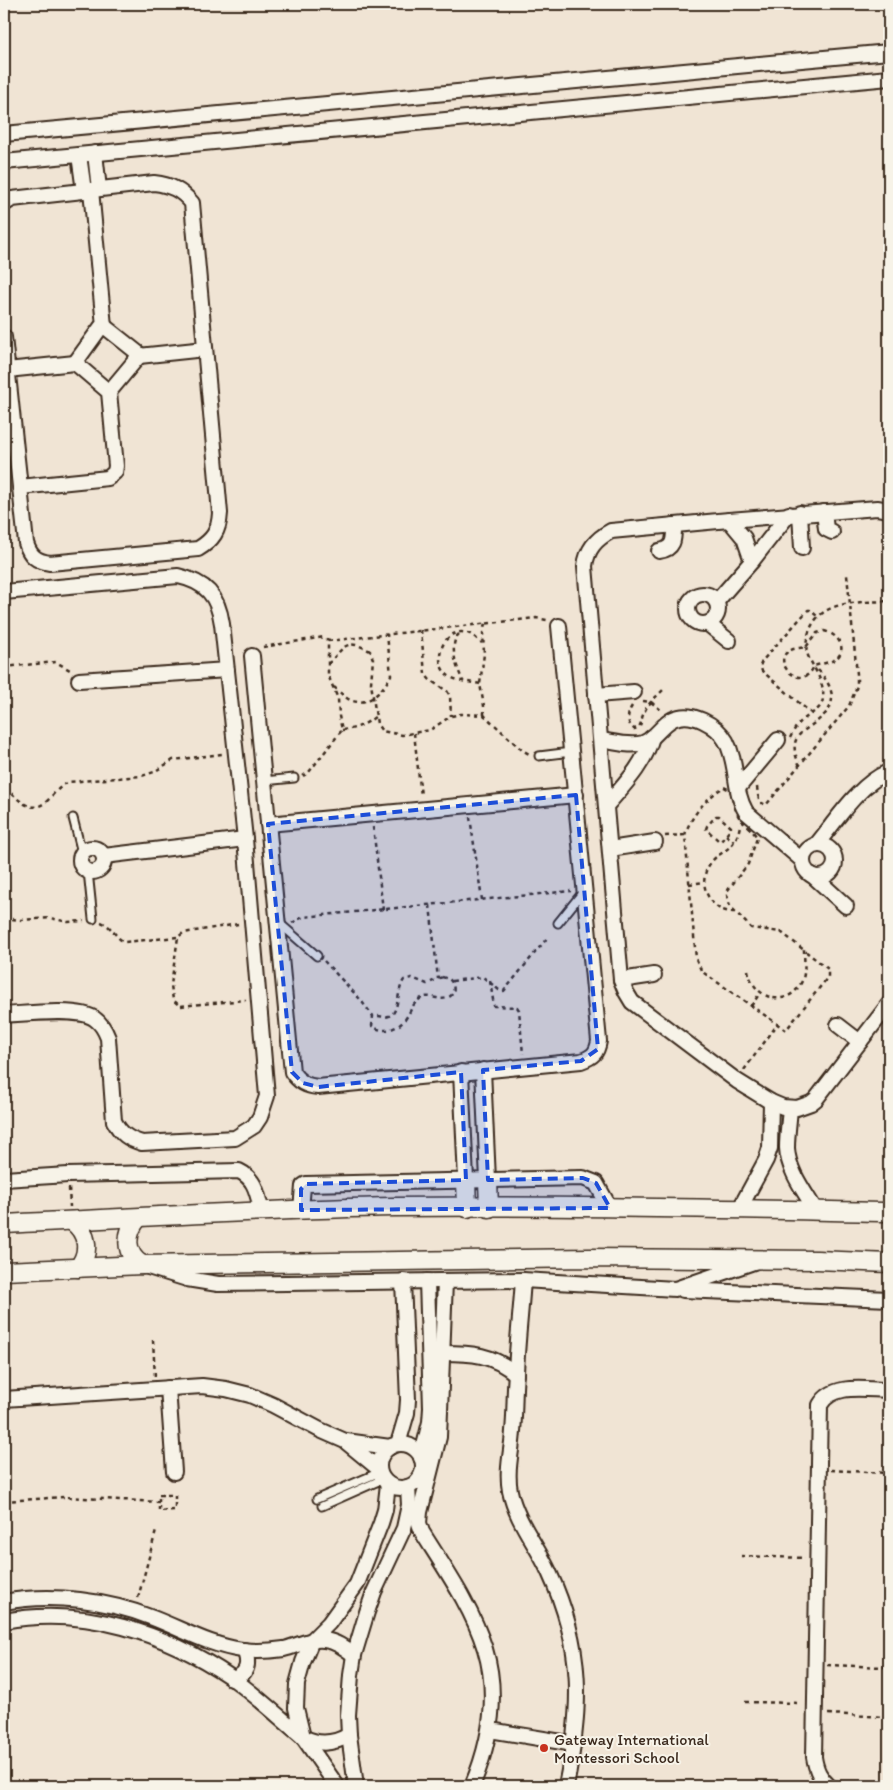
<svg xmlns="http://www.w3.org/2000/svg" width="893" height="1790" font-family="Itim,sans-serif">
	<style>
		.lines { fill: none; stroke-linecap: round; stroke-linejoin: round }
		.service-casing { stroke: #3b2a1e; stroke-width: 11 }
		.minor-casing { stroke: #3b2a1e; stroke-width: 18 }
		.tertiary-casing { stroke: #3b2a1e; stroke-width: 21 }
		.path { stroke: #3b2a1e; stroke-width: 2.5; stroke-dasharray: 4 4; stroke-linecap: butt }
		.service { stroke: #f7f3e8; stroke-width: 7 }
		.minor { stroke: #f7f3e8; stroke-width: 14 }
		.tertiary { stroke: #f7f3e8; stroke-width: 18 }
		.marked { fill: #1d4ed8; fill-opacity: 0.2; stroke: #1d4ed8; stroke-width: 4; stroke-dasharray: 10 6; stroke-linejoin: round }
		.poi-dot { fill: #c8321e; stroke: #f7f3e8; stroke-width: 2 }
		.labels { text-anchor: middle; stroke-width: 4; stroke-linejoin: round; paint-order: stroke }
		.poi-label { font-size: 16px; fill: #3b2a1e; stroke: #f7f3e8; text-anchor: start }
	</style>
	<rect width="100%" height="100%" fill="#f0e4d4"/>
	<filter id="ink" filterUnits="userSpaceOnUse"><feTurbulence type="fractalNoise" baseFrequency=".02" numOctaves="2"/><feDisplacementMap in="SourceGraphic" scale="10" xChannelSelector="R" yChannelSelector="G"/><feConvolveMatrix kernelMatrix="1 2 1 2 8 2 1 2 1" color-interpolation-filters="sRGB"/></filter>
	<g filter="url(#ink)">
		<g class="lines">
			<g class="service-casing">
				<g id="service">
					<polyline points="539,756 571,752"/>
					<polyline points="264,781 294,778"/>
					<polyline points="73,818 82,853"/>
					<polyline points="88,871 93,919"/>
					<polyline points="278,922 317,956"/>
					<polyline points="558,923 583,892"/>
					<polyline points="317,1499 380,1472"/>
					<polyline points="322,1506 383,1479"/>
				</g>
			</g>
			<g class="minor-casing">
				<g id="minor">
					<polyline points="4,134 889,52"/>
					<polyline points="95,153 99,189"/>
					<polyline points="79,155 84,191"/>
					<polyline points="4,162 889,78"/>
					<polyline points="91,190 104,326"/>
					<path d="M4 204 12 199 154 183C171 185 181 190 192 203L220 513C219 531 213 540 198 549L50 563C36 561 30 556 26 543L4 337"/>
					<polyline points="139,356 205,349"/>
					<polyline points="7,370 75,363"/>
					<polyline points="20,487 108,478 115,472 116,466 109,392 75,363 101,327 104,326 138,353 139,356 109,392"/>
					<path d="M889 510 877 508 729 520 611 531C596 539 587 549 585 566L621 980 626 992 632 1002 737 1081 771 1102 783 1107 797 1108 811 1103 816 1099 889 1004"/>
					<polyline points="824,512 826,529 832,532"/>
					<polyline points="800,513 802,548"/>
					<polyline points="729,520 744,538 752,561"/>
					<path d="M659 551C675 549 674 538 674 525"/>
					<path d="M4 592 178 576C206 582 218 596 222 624L245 839 267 1096 260 1117 254 1126 235 1138 142 1143C128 1139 121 1134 114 1121L108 1038C105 1030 102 1024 95 1019 80 1007 24 1014 4 1015"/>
					<circle cx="703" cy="609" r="15"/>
					<polyline points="717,601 752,561 789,514"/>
					<polyline points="708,624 729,641"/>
					<path d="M252 656 292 1072C299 1082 306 1086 318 1087L581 1061C593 1057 597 1053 599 1041L559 626"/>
					<polyline points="79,680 227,670"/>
					<polyline points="596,695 634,692"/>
					<path d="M601 740C614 742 630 747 643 743 655 739 661 725 673 719 691 710 717 725 726 741 738 763 733 790 746 812L803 861"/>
					<polyline points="738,788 778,740"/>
					<path d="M606 806C625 784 644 765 652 737"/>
					<polyline points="268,824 576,795"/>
					<path d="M816 845C836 821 859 784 888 772"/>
					<circle cx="819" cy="861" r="16"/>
					<circle cx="92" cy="860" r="12"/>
					<polyline points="610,849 655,842"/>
					<polyline points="104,856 245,839"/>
					<polyline points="812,875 846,906"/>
					<polyline points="621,980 654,975"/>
					<polyline points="838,1025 860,1042"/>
					<polyline points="483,1070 488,1180"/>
					<polyline points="461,1072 466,1180"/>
					<path d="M790 1109C789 1121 787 1135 787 1148 788 1171 805 1192 816 1211"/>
					<path d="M4 1179 68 1175 239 1171C256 1179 257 1194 262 1212"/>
					<polyline points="740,1208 766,1160 770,1148 771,1102"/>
					<polyline points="301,1210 303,1186 306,1184 583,1178 596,1183 610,1208"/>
					<polyline points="148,1267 187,1279 218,1284 523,1280 675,1289 754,1262"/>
					<path d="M523 1280C521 1311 517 1343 516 1374 514 1393 515 1412 513 1431 512 1451 506 1470 510 1491 516 1521 537 1545 549 1572 584 1648 582 1707 566 1786"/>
					<path d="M445 1281 439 1437 420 1512 419 1523 422 1532C445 1569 472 1607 485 1649 499 1695 490 1743 472 1786"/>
					<polyline points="683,1290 889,1299"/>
					<path d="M442 1353C472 1353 492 1354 516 1374"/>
					<polyline points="168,1388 174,1472"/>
					<polyline points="4,1399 202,1386 226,1389 250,1395 273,1405 320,1430 345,1441 379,1469"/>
					<polyline points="346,1441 390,1447"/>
					<polyline points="398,1444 407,1413 408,1400 403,1281"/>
					<circle cx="401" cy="1466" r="22"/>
					<polyline points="421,1458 430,1422 431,1408 427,1281"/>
					<path d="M4 1602C52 1593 108 1600 153 1618 184 1630 209 1645 242 1650 256 1652 270 1651 284 1649 297 1646 310 1638 324 1640 336 1641 346 1649 354 1655"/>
					<path d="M4 1621C84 1606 166 1633 232 1678 257 1696 279 1717 303 1737 318 1745 334 1744 349 1735"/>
					<path d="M232 1679C248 1675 250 1663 244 1650"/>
					<polyline points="490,1730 574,1744"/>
					<polyline points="337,1786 303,1737 296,1708 297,1684 303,1662 312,1640 329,1623 357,1584 381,1523 385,1510 388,1484"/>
					<polyline points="356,1786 349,1735 348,1715 351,1675 354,1655 367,1612 374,1592 404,1528 409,1505 408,1487"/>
					<path d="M829 1786C820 1778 816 1770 814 1757L820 1405C833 1382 867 1390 889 1390"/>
				</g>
			</g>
			<g class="tertiary-casing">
				<g id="tertiary">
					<polyline points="466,1180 467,1208"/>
					<polyline points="488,1180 489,1208"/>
					<path d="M138 1218C125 1233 124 1254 142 1265"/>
					<path d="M72 1221C88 1233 91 1252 78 1268"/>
					<path d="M4 1224C134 1218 265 1209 395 1207 560 1205 725 1209 889 1212"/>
					<polyline points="4,1271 142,1265 589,1258 817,1260 889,1263"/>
				</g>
			</g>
			<g class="path">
				<polyline points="421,630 425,674 430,680 447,691 450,696 451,716"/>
				<path d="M824 631C839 634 849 651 834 660 828 663 820 664 814 666 802 695 768 659 791 650 795 648 802 648 806 647L817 633Z"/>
				<path d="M459 634C448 644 457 669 463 681"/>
				<polyline points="328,641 536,618 547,620"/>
				<polyline points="263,647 324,637 328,641 328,675 338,699 339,716 342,730 309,772 303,776"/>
				<path d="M328 664C344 648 345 637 370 651L373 659 371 683 377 724 382 731 402 735 430 730 451 716 461 714 484 715 522 750 531 755"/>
				<polyline points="4,667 56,662 70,670"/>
				<path d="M480 684C471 682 458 682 449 676 429 662 445 623 470 634 474 636 478 640 482 643"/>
				<path d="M334 687C339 691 344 697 350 700 369 708 384 689 391 675L387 634"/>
				<polyline points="643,701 651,702 662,711"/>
				<path d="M632 706C627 714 626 723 634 729L638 728C642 724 641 718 644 713 647 704 656 697 663 690"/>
				<polyline points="812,714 762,671 760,666 762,661 808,610 810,610 818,617"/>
				<polyline points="484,715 484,706 480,684 484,654 483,633 485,623"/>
				<path d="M342 730C356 729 365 725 376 716"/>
				<polyline points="414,733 421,796"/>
				<path d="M790 738C794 730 797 724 804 719 812 712 822 710 823 698 825 684 815 670 809 658 805 650 806 640 809 632 821 598 860 603 889 601"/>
				<path d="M4 764 5 786C16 798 31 816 47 801 54 794 59 787 68 782L142 776 154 772 173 760 222 754"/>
				<path d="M800 766C784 732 807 733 825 714 840 699 828 679 815 667"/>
				<path d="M724 787 730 790C734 800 734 811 741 820 746 826 754 831 757 838L748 864 728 890 727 895 730 906 751 928 781 932 828 969V977L786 1030 704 973 701 970 696 959 685 835C690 817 707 797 724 787Z"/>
				<polyline points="757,787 758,795 760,802 766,805 849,706 857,686 857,674 847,575"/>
				<polygon points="716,816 719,816 731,827 730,830 721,841 718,840 706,829 707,826"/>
				<polyline points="470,817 482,900"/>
				<polyline points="373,827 383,910"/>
				<polyline points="726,835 734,841"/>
				<polyline points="665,836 685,835"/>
				<polyline points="689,884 704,882"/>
				<polyline points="430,905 438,979"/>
				<path d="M735 912C725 912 717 909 711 901 701 887 702 870 715 858 721 853 728 850 733 843 737 838 739 832 740 825"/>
				<polyline points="4,918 21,920 50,918 68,922 84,921"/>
				<path d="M101 922C113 927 114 936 124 942L178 937"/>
				<polyline points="292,923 303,917 571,891"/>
				<polyline points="238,924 183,933 178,937 171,985 173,1000 180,1006 246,1000"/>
				<polyline points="324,961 359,998 373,1016"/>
				<path d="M748 970C753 1000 789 1010 802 981 806 972 804 959 804 949"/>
				<path d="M442 977 449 979C455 984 456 995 447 998 438 1001 429 993 420 999 412 1004 411 1011 406 1018 399 1029 383 1034 372 1026L373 1016C378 1015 384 1018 389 1016 399 1014 397 989 404 980L412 978 427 984Z"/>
				<polyline points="452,981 483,977 499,990 504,991 548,937"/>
				<polyline points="490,981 494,1006 517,1007 519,1010 523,1054"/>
				<polyline points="751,1006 760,993"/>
				<polyline points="744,1070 777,1025"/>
				<polyline points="69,1188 70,1207"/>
				<polyline points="153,1340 155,1377"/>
				<polyline points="831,1470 886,1473"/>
				<polygon points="159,1495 175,1495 175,1510 159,1511"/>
				<polyline points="4,1501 65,1497 159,1502"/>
				<polyline points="741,1556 805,1558"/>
				<polyline points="138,1598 156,1531"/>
				<polyline points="827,1665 886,1667"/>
				<polyline points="745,1702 801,1703"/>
				<polyline points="828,1714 887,1717"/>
			</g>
			<use href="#service" class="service"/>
			<use href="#minor" class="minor"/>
			<use href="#tertiary" class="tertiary"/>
		</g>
	</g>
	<path class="marked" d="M576 795 598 1049 581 1061 483 1070 488 1180 583 1178 596 1183 610 1208 301 1210V1189L306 1184 466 1180 461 1072 318 1087 303 1083 292 1072 268 824Z"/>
	<circle class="poi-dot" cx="544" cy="1748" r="5"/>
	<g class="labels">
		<g class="poi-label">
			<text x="554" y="1745">Gateway International<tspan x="554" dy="18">Montessori School</tspan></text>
		</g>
	</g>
	<rect width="893" height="1790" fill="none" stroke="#f7f3e8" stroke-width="20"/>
	<rect x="10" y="10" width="873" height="1770" fill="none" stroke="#3b2a1e" stroke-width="2" filter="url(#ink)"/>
</svg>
